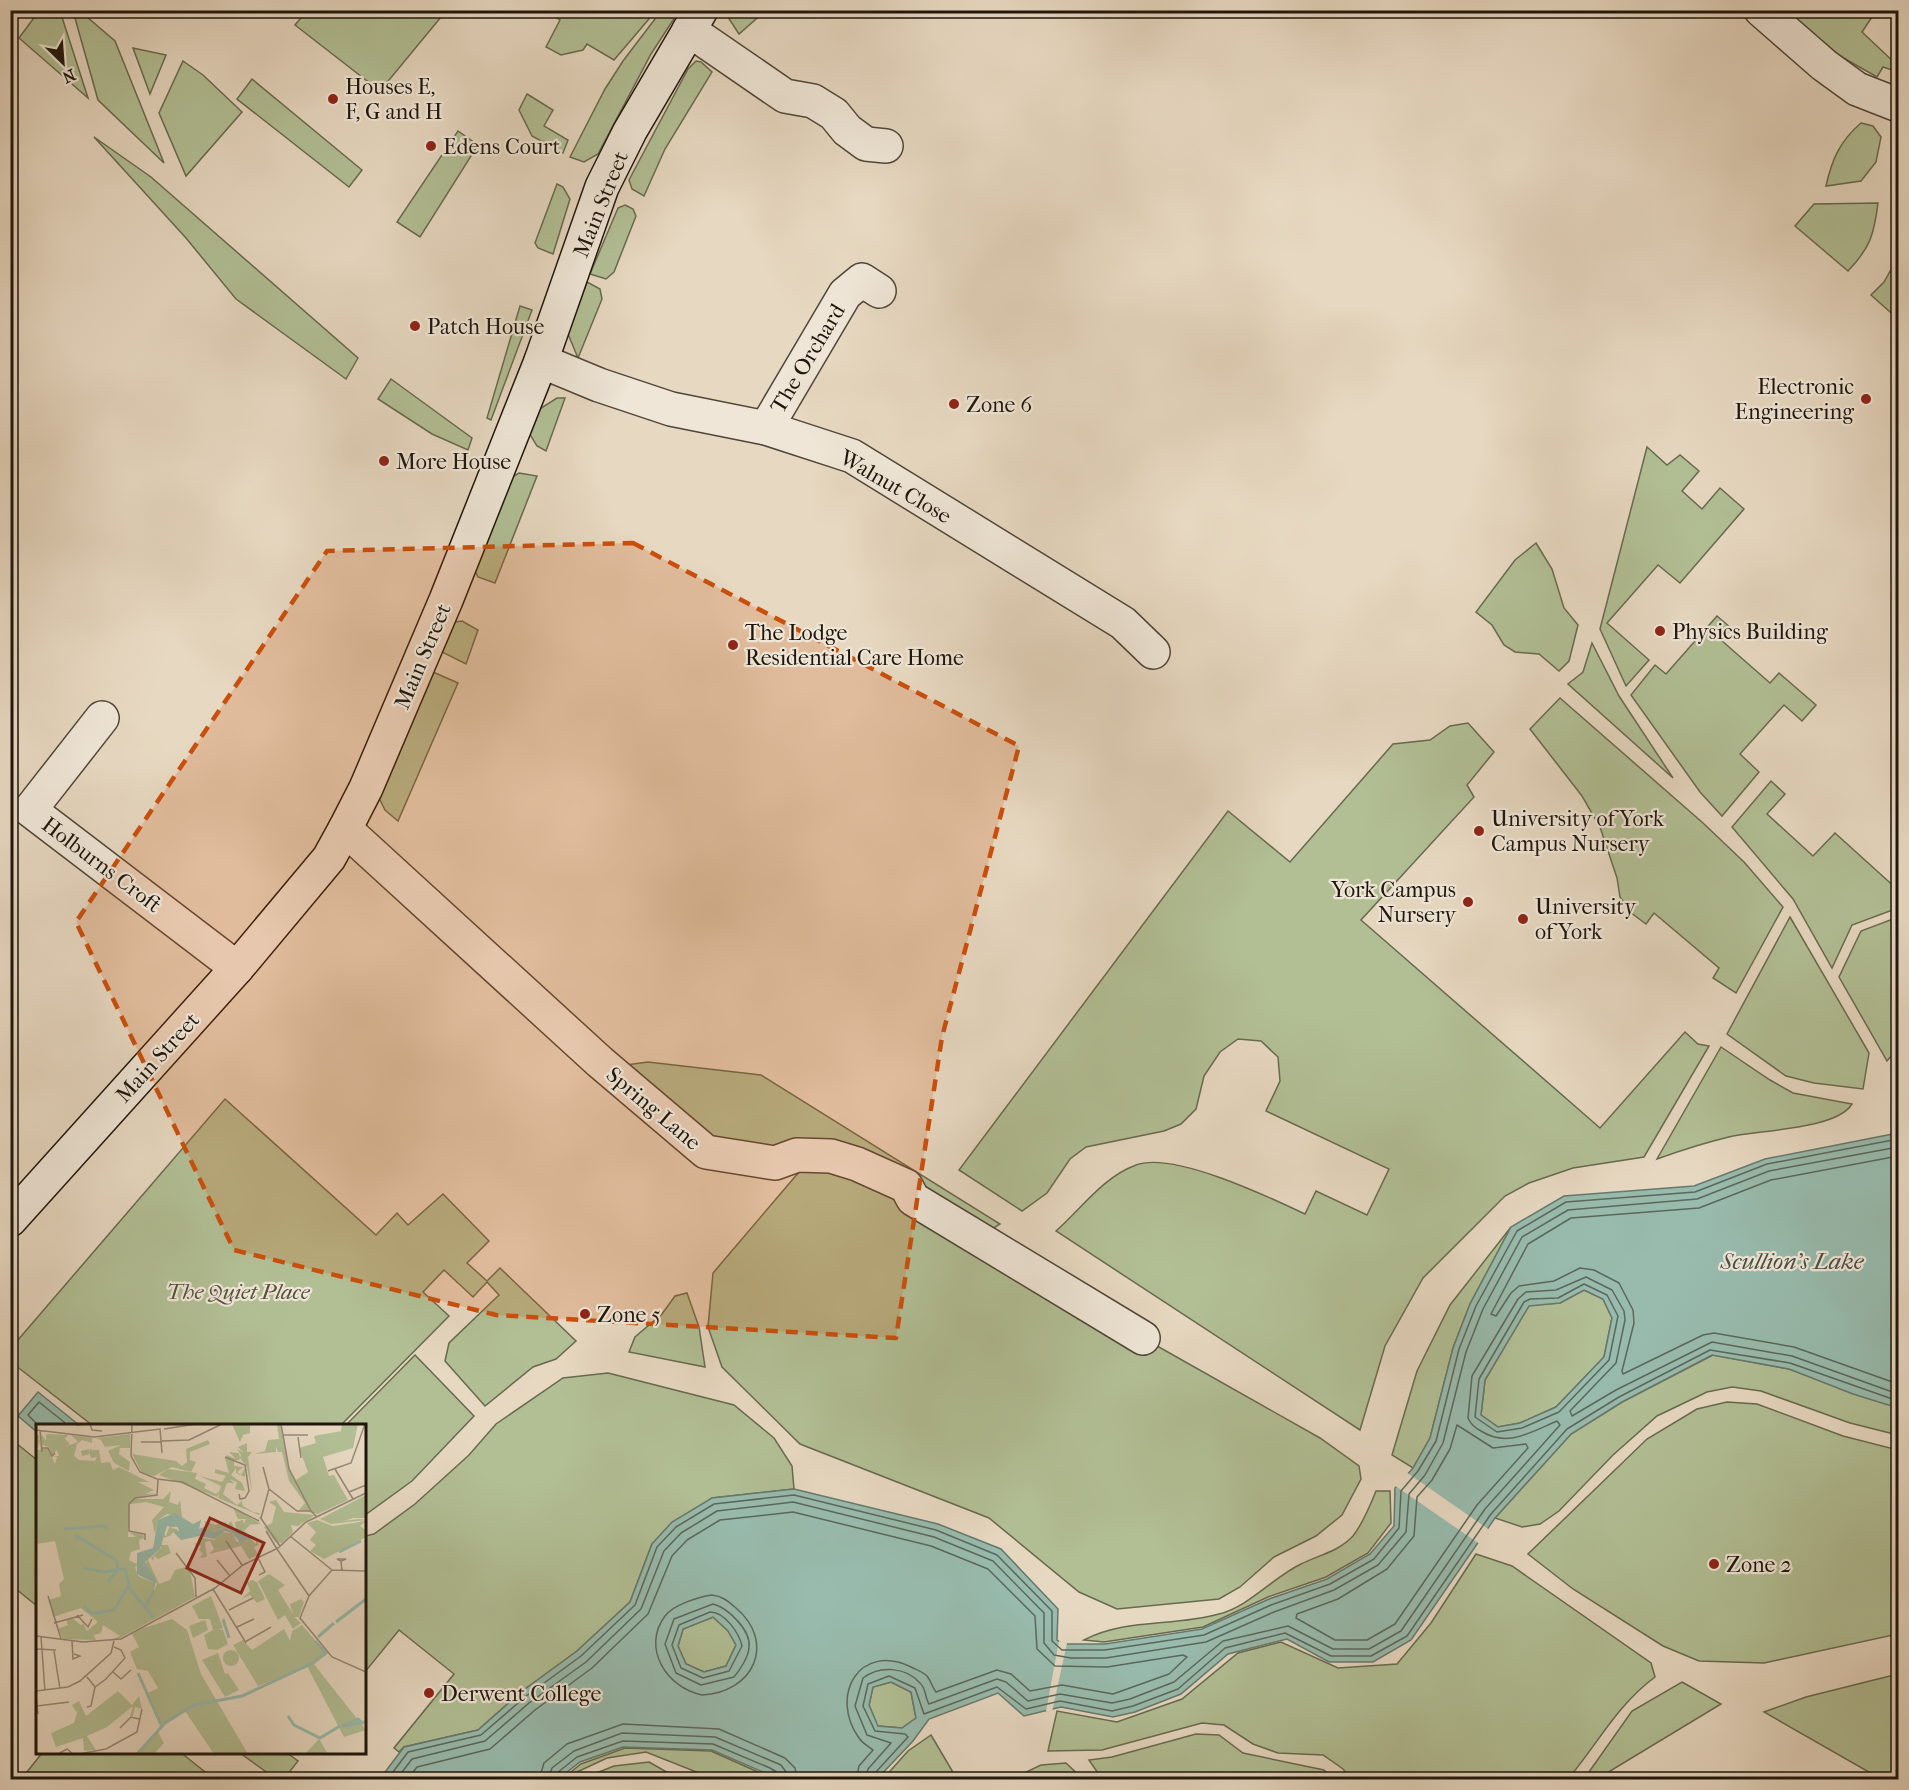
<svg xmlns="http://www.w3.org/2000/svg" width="1909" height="1790" font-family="'IM FELL French Canon',serif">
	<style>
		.green { fill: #b2bf95; stroke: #686a50; stroke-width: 1.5 }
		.water { fill: #98bbad; stroke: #67796d; stroke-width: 1.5; fill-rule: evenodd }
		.pier { fill: #e7d8c1 }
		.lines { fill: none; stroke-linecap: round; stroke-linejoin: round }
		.shore { stroke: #5b685c; stroke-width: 1.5 }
		.street-casing { stroke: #504639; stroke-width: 36 }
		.secondary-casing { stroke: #1e150c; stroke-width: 36 }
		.street { stroke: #efe6d7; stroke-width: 33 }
		.secondary { stroke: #efe6d7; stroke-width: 33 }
		.marked { fill: #ca4f0c; fill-opacity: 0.2; stroke: #ca4f0c; stroke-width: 4.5; stroke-dasharray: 12 8; stroke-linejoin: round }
		.poi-dot { fill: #8f2418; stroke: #efe6d7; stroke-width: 2 }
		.labels { text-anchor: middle; stroke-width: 4.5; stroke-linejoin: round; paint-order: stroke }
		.poi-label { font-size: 22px; fill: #1e150c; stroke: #efe6d7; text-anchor: start }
		.street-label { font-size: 22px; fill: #1e150c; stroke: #efe6d7 }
		.park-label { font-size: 22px; font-style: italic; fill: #52503c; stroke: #efe6d7 }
		.water-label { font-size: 24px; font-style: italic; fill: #494f44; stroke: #efe6d7 }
		.inset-river { fill: none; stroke: #98bbad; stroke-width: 3 }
		.inset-road { fill: none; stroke: #978a79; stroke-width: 1.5 }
		.view { fill: #8f2418; fill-opacity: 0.15; stroke: #8f2418; stroke-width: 3 }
		.inset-edge { fill: none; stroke: #1e150c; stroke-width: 3 }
	</style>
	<rect width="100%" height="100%" fill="#e7d8c1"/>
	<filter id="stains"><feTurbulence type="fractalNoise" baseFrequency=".00333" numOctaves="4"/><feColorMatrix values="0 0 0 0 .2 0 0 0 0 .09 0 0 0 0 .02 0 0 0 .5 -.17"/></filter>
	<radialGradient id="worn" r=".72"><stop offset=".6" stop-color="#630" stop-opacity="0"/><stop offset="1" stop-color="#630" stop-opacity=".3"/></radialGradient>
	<g class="green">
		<polygon points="650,10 654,13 614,60 587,44 583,50 561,55 546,47 560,20 557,18 561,11"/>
		<polygon points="39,11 60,11 88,98 19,38"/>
		<polygon points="73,11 80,11 115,41 164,163 98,100"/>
		<polygon points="307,11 307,10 446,11 380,91 295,25"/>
		<polygon points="661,11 679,11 651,54 598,154 584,162 570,157 605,89 623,61"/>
		<polygon points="724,11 765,11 739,34"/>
		<polygon points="1787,11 1876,11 1862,32 1898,66 1898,72 1883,67 1877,77 1840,56"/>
		<polygon points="133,48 166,55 150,94"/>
		<polygon points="183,61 203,75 242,112 186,176 159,113"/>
		<polygon points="696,61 701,62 712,72 665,149 644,196 632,189 629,180 688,69"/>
		<polygon points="252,79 362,170 349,187 237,99"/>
		<polygon points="527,94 553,110 544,126 568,140 563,153 532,136 519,110"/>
		<path d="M1861 123 1873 126 1881 137 1876 162 1861 181 1826 186C1832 159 1840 141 1861 123Z"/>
		<polygon points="458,131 478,145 420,237 397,222"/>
		<polygon points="94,137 151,177 358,358 346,379 236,299 186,238"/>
		<polygon points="557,184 563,187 570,199 553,254 538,248 535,243"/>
		<path d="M1878 203C1874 235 1870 248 1848 271L1795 226 1814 204Z"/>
		<polygon points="625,205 633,209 636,216 614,272 606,279 590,274 618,208"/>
		<polygon points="1898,257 1898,319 1871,295 1884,282"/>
		<polygon points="587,282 600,289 602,299 578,358 568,334"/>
		<polygon points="520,306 532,310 491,420 487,418"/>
		<polygon points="391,379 472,438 468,450 432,434 378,399"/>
		<polygon points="557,398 565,398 546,451 537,446 529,433 538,410"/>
		<polygon points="1647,447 1667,465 1680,455 1699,471 1682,491 1702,509 1720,488 1744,509 1680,583 1658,565 1607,623 1649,660 1626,686 1600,629"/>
		<polygon points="519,473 537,476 495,583 478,577 475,571 512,477"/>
		<polygon points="1536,543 1552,569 1564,608 1578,625 1569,661 1559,671 1539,654 1515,652 1504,645 1492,625 1476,612 1515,560"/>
		<polygon points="1717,616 1731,628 1721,640 1770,683 1779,673 1816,705 1802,721 1784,705 1740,754 1759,772 1722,816 1700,792 1631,695 1655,665 1666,674"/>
		<polygon points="462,621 478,630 466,664 442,652 455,622"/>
		<polygon points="1592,643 1619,696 1673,778 1568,684 1583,672"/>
		<polygon points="433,672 458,683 398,821 385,810 379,798"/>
		<polygon points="1560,698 1703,823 1744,862 1783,907 1736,993 1713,978 1719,968 1654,913 1646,924 1630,912 1620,897 1617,878 1600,827 1582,796 1530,729"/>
		<path d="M1468 723 1494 752 1467 785 1474 797 1361 920 1600 1128 1685 1032 1698 1044 1709 1046 1644 1157 1573 1168 1529 1183 1505 1196 1423 1278 1385 1346 1360 1430 1056 1231C1081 1209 1103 1177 1136 1165 1173 1151 1269 1197 1305 1214L1316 1191 1367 1215 1389 1169 1266 1111 1280 1081 1278 1057 1261 1041 1238 1039 1220 1052 1204 1076 1196 1109 1181 1124 1164 1131 1086 1147 1070 1159 1047 1193 1022 1211 959 1170 1228 811 1290 862 1393 744 1430 740 1450 726Z"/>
		<polygon points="1771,781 1785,794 1767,814 1813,856 1835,833 1898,890 1898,908 1852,925 1832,968 1793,899 1732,827"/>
		<polygon points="1790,917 1869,1053 1863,1089 1814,1083 1786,1076 1727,1034"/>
		<polygon points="1898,917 1898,1048 1887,1061 1839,977 1861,931"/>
		<path d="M1721 1047 1770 1080 1793 1093 1852 1104C1837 1129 1762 1130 1733 1136 1707 1142 1682 1150 1657 1159Z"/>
		<polygon points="648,1062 761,1075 1000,1224 992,1229 1143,1338 1320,1438 1359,1466 1361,1479 1342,1515 1316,1536 1274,1557 1240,1587 1219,1599 1117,1609 1079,1592 989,1518 800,1444 722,1367 708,1327 713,1273 799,1172 809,1144 757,1147 716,1141 618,1066"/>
		<polygon points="225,1099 376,1235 397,1213 408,1225 443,1194 489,1241 467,1263 487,1281 500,1268 576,1341 556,1359 533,1367 485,1406 445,1361 449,1343 499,1295 487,1282 473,1297 444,1270 423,1292 449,1316 341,1425 92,1425 11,1362 11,1348"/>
		<polygon points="1511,1227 1470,1304 1453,1348 1430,1438 1413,1468 1392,1455 1417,1371 1450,1305"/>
		<polygon points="1584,1290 1603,1299 1612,1318 1604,1357 1556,1407 1520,1423 1498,1427 1481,1415 1485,1380 1529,1305 1560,1303"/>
		<polygon points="687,1293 699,1327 705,1367 629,1352 635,1337 662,1314 675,1296"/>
		<polygon points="415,1355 474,1416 412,1481 365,1515 364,1426 346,1425"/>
		<polygon points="1713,1355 1789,1369 1898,1407 1898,1435 1850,1423 1761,1391 1732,1387 1707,1392 1657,1416 1613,1455 1559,1511 1540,1524 1522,1527 1495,1518 1571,1434 1622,1402"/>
		<polygon points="608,1373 734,1405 774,1438 792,1466 794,1489 712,1498 652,1544 630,1602 577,1651 521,1692 478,1730 404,1747 399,1752 394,1748 454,1674 399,1630 365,1672 365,1536 374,1534 415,1504 469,1455 496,1424 563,1378"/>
		<polygon points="1727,1402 1757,1404 1843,1436 1898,1450 1898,1634 1764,1663 1699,1661 1663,1646 1573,1589 1528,1554 1647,1439 1697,1409"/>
		<polygon points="11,1439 37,1460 37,1606 11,1585"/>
		<path d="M1376 1491H1390L1391 1523 1368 1553 1326 1577 1268 1597 1203 1627 1104 1642 1084 1640C1126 1618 1173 1627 1219 1614 1250 1606 1272 1578 1301 1564 1319 1555 1338 1552 1353 1536 1363 1523 1370 1506 1376 1491Z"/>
		<path d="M1476 1554 1512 1566 1651 1663 1655 1677C1617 1705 1597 1745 1568 1779H1351L1343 1769 1323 1755 1278 1753 1253 1744 1224 1725 1202 1723 1102 1750 1048 1751 1057 1711 1117 1722 1182 1699 1238 1653 1281 1642 1338 1668 1397 1664 1431 1623Z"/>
		<polygon points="713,1617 728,1631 736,1645 726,1666 704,1672 686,1664 678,1646 683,1629"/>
		<polygon points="1898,1674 1898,1779 1881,1779 1764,1712 1806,1697"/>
		<polygon points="891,1682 911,1692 916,1718 902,1728 877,1726 869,1705 873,1687"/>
		<polygon points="1682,1682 1721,1704 1597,1779 1584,1779 1632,1711"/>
		<polygon points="1196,1734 1219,1735 1243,1753 1324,1770 1333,1779 1102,1779 1089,1760 1112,1757"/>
		<polygon points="931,1735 957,1779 883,1779 908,1751"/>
		<polygon points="625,1748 711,1751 774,1779 714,1779 646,1752 607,1758 562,1779 581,1764"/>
		<polygon points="180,1752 214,1779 26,1780 23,1777 42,1753"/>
		<polygon points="240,1753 287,1753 298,1761 284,1779 276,1779"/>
		<polygon points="649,1762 679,1779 627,1779 621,1775 611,1779 581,1779 614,1766"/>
		<polygon points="1066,1763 1083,1779 1028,1779 1024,1773 1041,1765"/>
	</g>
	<g class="water">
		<path d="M1898 1133V1408L1853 1394 1789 1369 1712 1355 1622 1402 1571 1434 1495 1518 1411 1640 1373 1662H1329L1287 1639 1228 1654 1181 1694 1135 1712 1113 1717 1061 1707 1024 1716 998 1693 929 1719 913 1741 877 1779H779L712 1750 623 1747 580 1762 558 1779 379 1780 404 1747 478 1730 521 1692 577 1651 630 1602 652 1544 672 1522 712 1498 794 1489 938 1524 1001 1549 1058 1609 1057 1640 1063 1644H1105L1202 1629 1269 1599 1327 1579 1370 1554 1394 1526 1395 1488 1413 1468 1430 1438 1453 1348 1470 1304 1511 1227 1564 1196 1694 1186 1765 1159ZM1584 1290 1603 1299 1612 1318 1604 1357 1556 1407 1520 1423 1498 1427 1481 1415 1485 1380 1529 1306 1560 1303ZM713 1617 728 1631 736 1645 726 1666 704 1672 686 1664 678 1646 683 1629ZM891 1682 911 1692 916 1718 902 1728 878 1726 869 1705 873 1687Z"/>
		<polygon points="38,1392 79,1425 38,1426 37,1432 18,1416"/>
	</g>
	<g class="pier">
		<polygon points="1406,1472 1491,1531 1481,1545 1394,1485"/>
		<polygon points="1059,1641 1067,1643 1052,1712 1046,1711"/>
	</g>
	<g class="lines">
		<g class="shore">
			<polyline points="1898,1156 1771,1180 1699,1208 1571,1218 1528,1244 1491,1314 1496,1316 1511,1293 1519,1286 1554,1281 1580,1268 1594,1270 1619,1283 1633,1310 1634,1323 1622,1371 1623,1374 1703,1335 1714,1333 1794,1347 1898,1384"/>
			<polygon points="1584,1284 1607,1295 1618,1316 1609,1360 1559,1412 1522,1428 1497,1432 1475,1417 1479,1379 1524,1302 1530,1299 1558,1298"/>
			<polygon points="1457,1425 1493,1448 1526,1444 1528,1448 1477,1505 1395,1624 1367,1640 1335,1640 1296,1618 1297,1614 1338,1599 1387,1569 1414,1536 1417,1497 1432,1480 1450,1449"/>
			<polyline points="39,1426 28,1415 39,1402 69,1426"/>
			<path d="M712 1595C722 1596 728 1601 736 1608 777 1643 753 1693 702 1695 667 1688 641 1648 665 1616 673 1605 698 1597 712 1595Z"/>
			<path d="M713 1604C728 1608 751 1630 749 1647 749 1656 740 1670 734 1677L701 1685 676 1673 665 1644 674 1619Z"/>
			<path d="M710 1612C725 1612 739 1633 742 1646L729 1671 703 1678 681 1668 672 1645 679 1625Z"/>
			<polyline points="387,1780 408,1752 481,1735 525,1697 581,1656 635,1605 657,1547 676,1527 714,1504 794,1495 936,1530 997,1555 1052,1611 1052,1641 1062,1650 1105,1650 1204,1635 1271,1605 1330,1584 1374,1559 1399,1528 1401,1491 1418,1471 1436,1441 1459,1349 1476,1306 1517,1231 1566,1202 1695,1192 1767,1164 1898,1139"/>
			<polyline points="396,1780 412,1759 485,1741 529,1703 586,1662 641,1609 664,1551 681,1533 717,1511 793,1502 934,1537 993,1561 1044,1613 1044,1643 1054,1655 1071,1658 1106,1658 1206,1642 1274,1612 1334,1590 1378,1565 1406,1532 1409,1494 1425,1475 1443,1443 1466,1352 1483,1309 1522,1237 1568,1210 1697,1199 1769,1171 1898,1147"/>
			<path d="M407 1780 417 1767 490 1749 535 1710 592 1668 648 1614 672 1556 687 1540 720 1520 793 1512 931 1546 988 1569 1035 1616 1037 1649 1055 1666 1107 1667 1183 1655 1187 1657 1169 1674 1113 1694 1062 1685 1030 1691 1011 1674 997 1670 936 1692C932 1687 931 1681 927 1676 923 1672 917 1670 911 1667 859 1642 829 1696 859 1738 862 1743 868 1746 873 1750L859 1766 856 1780"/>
			<polyline points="539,1780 544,1763 567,1744 623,1724 719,1729 785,1758 795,1768 797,1780"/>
			<polyline points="548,1780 552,1768 574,1751 622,1733 715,1737 781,1765 786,1772 788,1780"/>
			<polyline points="555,1780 557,1773 577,1757 623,1741 713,1744 770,1768 778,1773 780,1780"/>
			<path d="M865 1780 868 1769 891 1743 867 1735 855 1706 863 1678C880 1665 906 1667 920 1683 926 1688 925 1698 929 1704L997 1679 1006 1682 1028 1701 1060 1694 1112 1703 1130 1699 1174 1682 1223 1641 1288 1626 1333 1649H1369L1401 1631 1485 1509 1560 1425 1557 1421C1531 1432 1507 1448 1481 1431 1475 1428 1471 1425 1468 1418L1472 1376 1518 1299 1526 1292 1556 1290 1586 1277 1612 1290 1624 1311 1625 1320 1616 1363 1570 1411 1572 1416 1616 1390 1712 1342 1792 1356 1898 1394"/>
			<polyline points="873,1780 875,1773 908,1737 905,1734 875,1731 863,1706 868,1684 889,1676 915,1688 924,1714 997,1687 1026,1709 1060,1701 1112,1711 1133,1706 1178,1689 1225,1648 1285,1633 1331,1656 1371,1656 1407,1636 1491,1514 1567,1429 1619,1397 1710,1350 1790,1363 1898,1401"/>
		</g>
		<g class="street-casing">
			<g id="street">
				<polyline points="1761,10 1824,65 1857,89 1898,105"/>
				<polyline points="689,30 785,96 813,101 834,114 847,130 866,144 886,146"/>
				<polyline points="541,361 599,385 671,409 766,428 852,456 1123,623 1153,652"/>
				<polyline points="766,428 845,294 862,280 879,291"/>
				<polyline points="102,718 30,810 237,968"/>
				<polyline points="345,829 600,1062 706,1152 775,1163 797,1155 831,1156 857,1164 906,1186 913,1199 1143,1338"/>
			</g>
		</g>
		<g class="secondary-casing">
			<polyline id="secondary" points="10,1220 237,968 329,858 345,829 366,788 446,600 541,361 602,187 630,131 701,10"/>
		</g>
		<use href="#street" class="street"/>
		<use href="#secondary" class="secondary"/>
	</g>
	<path class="marked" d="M633 543 1019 746 942 1037 896 1338 496 1315 234 1250 76 922 327 551Z"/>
	<g class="poi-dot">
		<circle cx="333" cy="99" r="6"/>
		<circle cx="431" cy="146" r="6"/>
		<circle cx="415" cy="326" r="6"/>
		<circle cx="1866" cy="399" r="6"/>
		<circle cx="954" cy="404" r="6"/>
		<circle cx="384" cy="461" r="6"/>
		<circle cx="1660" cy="631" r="6"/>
		<circle cx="733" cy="645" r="6"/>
		<circle cx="1479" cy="831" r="6"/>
		<circle cx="1468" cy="902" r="6"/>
		<circle cx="1523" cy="919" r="6"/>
		<circle cx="585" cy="1314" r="6"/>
		<circle cx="1714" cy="1564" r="6"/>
		<circle cx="429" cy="1693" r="6"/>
	</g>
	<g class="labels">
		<g class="poi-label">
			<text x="345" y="94">Houses E,<tspan x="345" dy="25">F, G and H</tspan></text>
			<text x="443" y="154">Edens Court</text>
			<text x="427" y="334">Patch House</text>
			<text x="1854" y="394" text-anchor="end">Electronic<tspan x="1854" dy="25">Engineering</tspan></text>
			<text x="966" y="412">Zone 6</text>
			<text x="396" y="469">More House</text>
			<text x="1672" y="639">Physics Building</text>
			<text x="745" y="640">The Lodge<tspan x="745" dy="25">Residential Care Home</tspan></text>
			<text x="1491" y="826">University of York<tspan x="1491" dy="25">Campus Nursery</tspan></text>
			<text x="1456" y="897" text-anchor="end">York Campus<tspan x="1456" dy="25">Nursery</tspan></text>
			<text x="1535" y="914">University<tspan x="1535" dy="25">of York</tspan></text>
			<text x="597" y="1322">Zone 5</text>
			<text x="1726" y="1572">Zone 2</text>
			<text x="441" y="1701">Derwent College</text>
		</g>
		<g class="street-label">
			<text transform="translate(600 204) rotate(-68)" y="8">Main Street</text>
			<text transform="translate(807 358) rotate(-59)" y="8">The Orchard</text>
			<text transform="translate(896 486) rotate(30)" y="8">Walnut Close</text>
			<text transform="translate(422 656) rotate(-67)" y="8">Main Street</text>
			<text transform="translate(102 864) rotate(37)" y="8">Holburns Croft</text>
			<text transform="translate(157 1057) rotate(-48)" y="8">Main Street</text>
			<text transform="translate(654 1108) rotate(40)" y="8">Spring Lane</text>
		</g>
		<g class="park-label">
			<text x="238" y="1299">The Quiet Place</text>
		</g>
		<g class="water-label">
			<text x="1792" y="1269">Scullion's Lake</text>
		</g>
	</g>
	<g transform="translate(36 1424)">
		<rect width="330" height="330" fill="#e7d8c1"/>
		<path d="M196 0H214V9L207 11 204 18ZM241 0H245L253 43 260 56 272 48 263 24 280 19 278 12 305 7 306 0H322L317 24 287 33 293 52 298 51 312 76 282 90 263 86 269 79 253 57 246 28H242L240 22V28L218 30 229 27 232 16 243 15ZM5 9 10 17V10L32 11 29 15 34 20 28 23 42 18 35 11 56 14V19L46 16 41 20 38 32 43 36 59 37 61 33 55 34 54 30 46 32 45 27 53 25 54 29V25H56L57 30V26H63L65 39 74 38 77 46 83 43 113 58H102L118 66 109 70 121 69 96 75H127L135 67 133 78 142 81 144 76 146 93 131 90 122 96 119 110 116 96 128 83 110 78 94 80V76L92 113H100L93 108 107 110 108 114 103 116 104 125 95 128 93 136 103 141 99 143 102 152 118 159V167L121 160 110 140 111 134 123 160 134 156 139 146 153 142 159 173 82 215 75 216 84 212 67 201 65 209 58 211 60 216 27 215 22 205 32 201 30 196 36 194 45 201 47 199 51 207 62 198 45 184 17 193 13 176 25 172 23 160 28 155 19 117 0 120V11H3L4 18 1 26 12 24 19 40 21 33 17 32H23L21 26 16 31 13 23 6 21ZM94 10V24H84L83 30 94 38 93 47 78 39 72 27 85 21 69 23 65 16 60 14ZM172 16 174 20 154 28V36L160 38 155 48 136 43 118 52 106 49 96 30 140 37 146 42 151 38 150 25ZM211 19V28H216L212 33 216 67 211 43 204 34 203 36H198V42L207 43 201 48 205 51 209 44V53L200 49V44L195 51 206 59 209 67 199 65 201 58 193 55 198 59H191L187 70 201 81 206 77 207 82 217 88 224 89 226 85 223 91 182 74 185 62 164 52 186 58 190 52 179 49V45L193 49 189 34 191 31 200 35 193 28 203 29 204 34 205 31 201 25 208 29 202 23ZM132 45 161 49 159 55 170 60 168 64 180 70 185 65 181 73 123 51ZM330 71V94H318L307 97 323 95 330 96 295 100 284 95ZM240 76 248 88 279 91 262 102 255 101 257 108 246 119 239 118 228 103 236 99 240 83 233 78ZM197 83 225 100 209 101H214L208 107 214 112 201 110 199 98 207 96 208 100 210 95H202ZM281 96 297 102 330 97 324 102 330 106V113L288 135 274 127 280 121 274 116 280 108 271 99ZM168 97 179 101 190 98 191 101 195 97 199 106 187 104 174 109ZM134 101 140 102 134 104 141 105 144 115 137 108 134 112 126 114V121H132L135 129 122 135 118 132 117 137 115 134 125 124 126 108 130 102 127 110 130 112ZM185 108 196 109 201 118 214 114 220 120V115L223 121 218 123 222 131 213 135 205 122 173 130 178 125 174 117 169 118 171 133 163 134 167 130 163 126 165 122 157 120 163 118 162 113 178 116ZM233 150 249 161 242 166 257 190 254 180 265 175 268 178 263 193H258L265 199 257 205 249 191 242 196 222 157ZM216 156 221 158 229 175 221 179 214 171 206 175 214 167 211 159ZM175 172 187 204 183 206H187L192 220 181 226 172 225 168 211 177 206 174 195H163L156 182ZM136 195 151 206 165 250 212 330H178L149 287 125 303 110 270 122 264 112 247 101 245 94 228 103 223 95 208ZM169 196 172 206 157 214 153 202ZM266 201 290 229 277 239 330 306 308 313 271 242 222 262 197 221 207 216 216 226 248 205 254 217 256 207ZM187 234a8 8 0 1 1 16 0a8 8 0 1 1-16 0ZM182 229 189 250 192 249 203 266 189 273 166 236ZM82 267 96 281 103 272 106 285 99 283 97 292H94L97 282 71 303 51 312 60 326 48 327 47 314 20 323 15 309 38 299 41 289 36 281 43 277 50 292ZM122 308 128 319 118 330H102ZM283 315 292 330H270V329Z" fill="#b2bf95"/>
		<path d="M139 89 157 100 165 96 163 105 168 103 177 108 188 104 220 113 204 118 196 109 188 107 178 115 164 112 145 116 138 108 143 107 142 103 131 102 124 125 109 138 120 157 118 166V159L101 150V129L117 124 122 96Z" fill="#98bbad"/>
		<path class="inset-river" d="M28 105 68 102 72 105M39 115 41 112 80 136M303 128 325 117M47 144 68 148 89 145 94 165 118 194M72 158 82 146 81 137M48 183 57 190 78 186 93 161M109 184 118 166M187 195 193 214M300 198 330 175M282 213 298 199M102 249 126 303M252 292 258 301 284 314 304 302M306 302 322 295 327 300M307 302 330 298M101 330 129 299 158 281 206 272 277 239 290 229 279 217"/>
		<path class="inset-road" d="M96 0 95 32 104 48 121 55 146 58 223 97M245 0 253 45 275 87M40 1 54 0 56 6 66 7M128 5 160 0M0 6 58 13 124 5 126 29M4 7 6 28M247 11H272M262 13 265 34M126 17 153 16 186 0M105 18H126M6 24H12L16 32 19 29M189 33 209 41 213 67 209 74 204 75 203 70M299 45 317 75M292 47 315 39 329 0M233 65 261 87H275L281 93M313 68 330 61M224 93 244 122M225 94 233 65 227 43M230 107 241 125M254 112 296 146M109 116V110L93 107V80L99 74 121 71 122 56M190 117 206 141M241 125 273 172M140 129 159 154 160 173M222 134 229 148 223 151M181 136 194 152M305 137 310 135H301L305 137 306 147M330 147 296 146 273 172 264 194 296 233 330 248M177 165 210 219M12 172 25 215M193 186 217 174M41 191 52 203 56 195M18 199 47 191M201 203 218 195M0 212 47 218 85 215 179 164 207 141 242 124 270 98 330 69M5 213 9 267M36 217 37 235 44 232 38 230M209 218 235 203M0 225 20 226M18 227 24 265M77 248 85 255 95 246M51 253 59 263 70 255 89 234 85 226 78 223M0 267 32 263 44 257 75 229 78 217M0 272 2 290M1 282 33 278M51 283 55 282 59 263M84 304 95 293 103 295M22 330 31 325 37 330M43 330 70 325 101 308 106 285"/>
		<path class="view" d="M174 94 228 119 205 169 151 144Z"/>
		<rect width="330" height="330" class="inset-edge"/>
	</g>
	<rect width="1909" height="1790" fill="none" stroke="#e7d8c1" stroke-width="36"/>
	<rect x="12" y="12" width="1885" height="1766" fill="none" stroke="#1e150c" stroke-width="3"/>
	<rect x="18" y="18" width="1873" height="1754" fill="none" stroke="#1e150c" stroke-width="1.5"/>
	<g transform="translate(63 63) rotate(155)" stroke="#efe6d7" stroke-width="4.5" paint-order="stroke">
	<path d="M0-4.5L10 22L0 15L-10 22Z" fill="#1e150c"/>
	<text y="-9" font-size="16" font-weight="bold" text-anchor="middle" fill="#1e150c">N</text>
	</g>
	<rect width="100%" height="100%" filter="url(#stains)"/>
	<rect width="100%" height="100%" fill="url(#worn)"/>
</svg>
